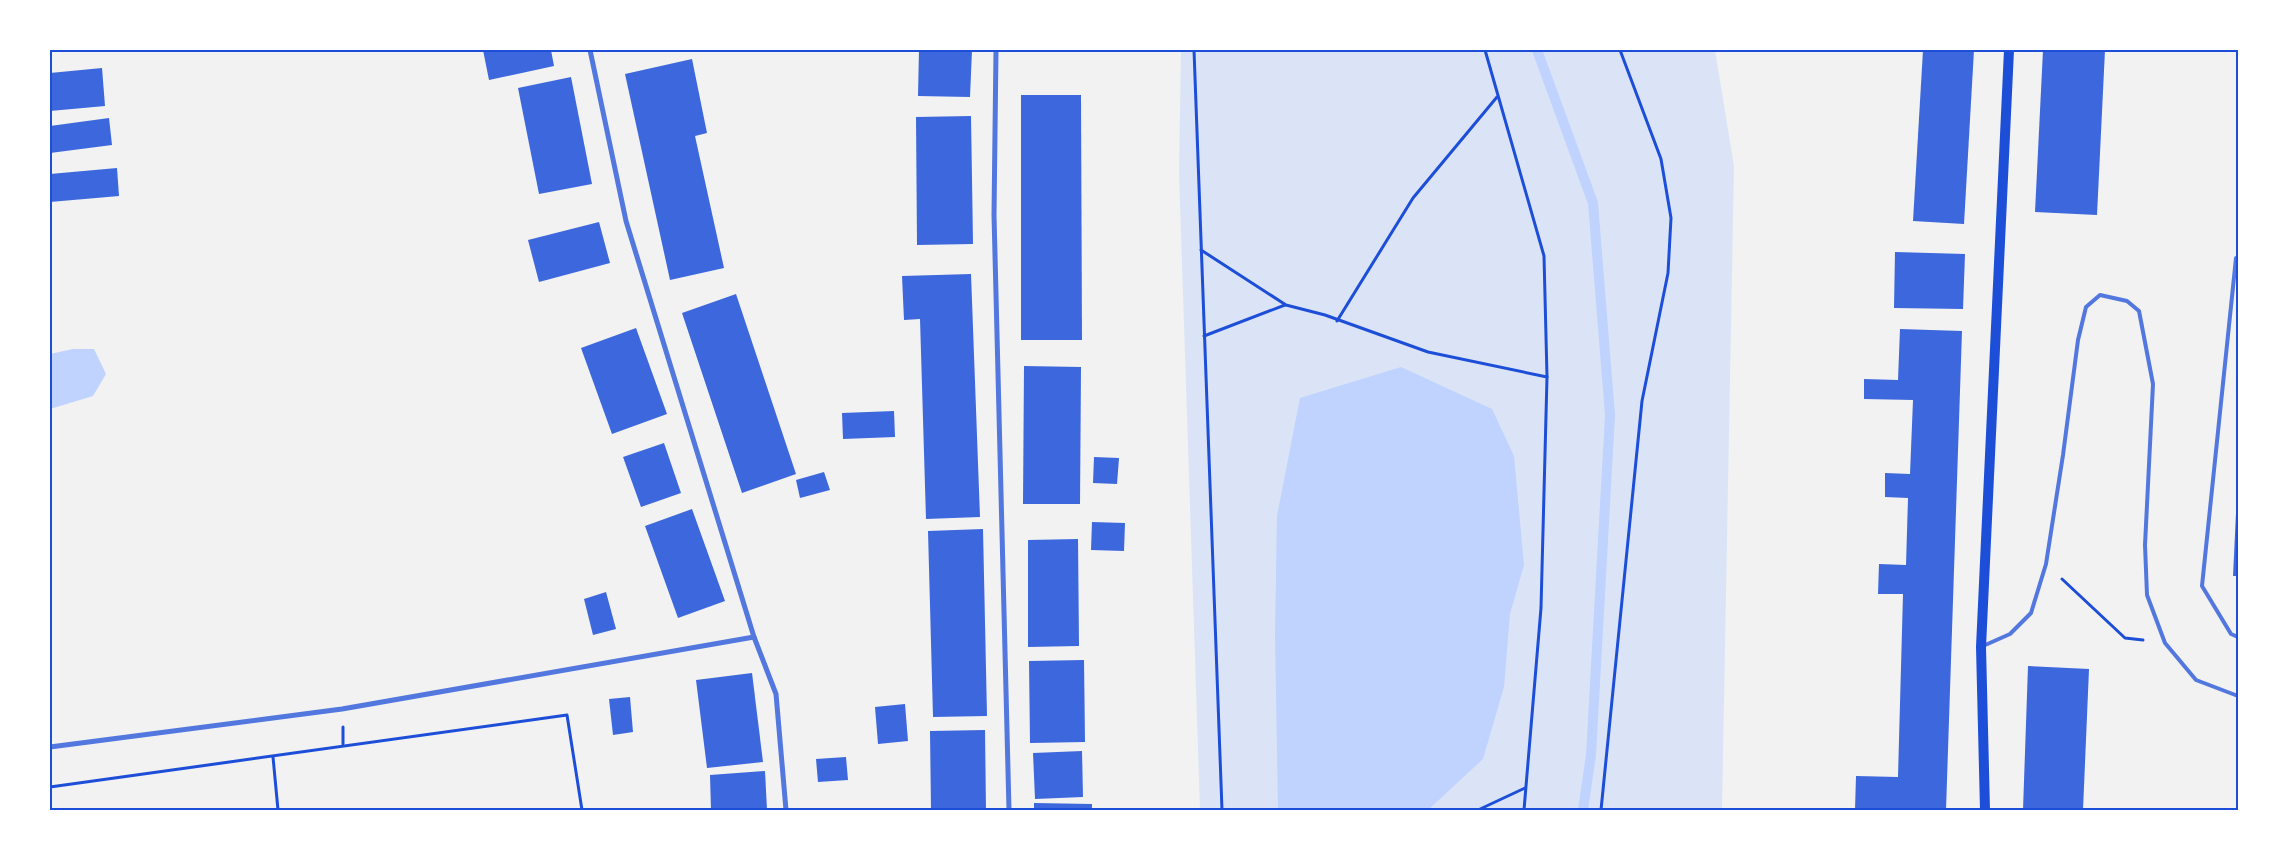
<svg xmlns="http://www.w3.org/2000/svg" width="2288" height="860" font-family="'Work Sans',sans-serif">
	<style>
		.green { fill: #dbe4f7 }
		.water { fill: #bfd3fe }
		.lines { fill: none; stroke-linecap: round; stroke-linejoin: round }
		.stream { stroke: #bfd3fe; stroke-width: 10 }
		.building { fill: #3d67dc }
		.path { stroke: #1d4ed8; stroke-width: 3 }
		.service { stroke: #5277de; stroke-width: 4 }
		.minor { stroke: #5277de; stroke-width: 5 }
		.secondary { stroke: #1d4ed8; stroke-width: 10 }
		.neatline { fill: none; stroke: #1d4ed8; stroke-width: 2 }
	</style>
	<rect width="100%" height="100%" fill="#f2f2f2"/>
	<polygon class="green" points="1181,50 1715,50 1734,166 1722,810 1200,810 1179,173"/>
	<g class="water">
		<polygon points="73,349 94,349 106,374 93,396 50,409 50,354"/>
		<polygon points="1401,367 1492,409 1514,456 1524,565 1510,614 1504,687 1483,759 1428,810 1278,810 1275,635 1277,516 1300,398"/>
	</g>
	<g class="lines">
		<polyline class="stream" points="1537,50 1593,203 1610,415 1591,755 1583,810"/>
	</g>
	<g class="building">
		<polygon points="483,50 551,50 554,66 489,80"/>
		<polygon points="919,50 972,50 970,97 918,96"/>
		<polygon points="1923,50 1974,50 1964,224 1913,221"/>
		<polygon points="2043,50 2105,50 2097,215 2035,212"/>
		<polygon points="692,59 707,133 695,136 724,268 670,280 625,74"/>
		<polygon points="102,68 105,106 50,111 50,73"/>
		<polygon points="571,77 592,184 539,194 518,88"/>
		<polygon points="1021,95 1081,95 1082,340 1021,340"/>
		<polygon points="971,116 973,244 917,245 916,117"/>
		<polygon points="109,118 112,145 50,153 50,126"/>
		<polygon points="117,168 119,196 50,202 50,174"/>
		<polygon points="599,222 610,263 539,282 528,240"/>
		<polygon points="1895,252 1965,254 1963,309 1894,308"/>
		<polygon points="971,274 980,517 926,519 920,319 904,320 902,276"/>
		<polygon points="736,294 796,474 742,493 682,313"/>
		<polygon points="636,328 667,414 612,434 581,348"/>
		<polygon points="1900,329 1962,331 1946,810 1855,810 1856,776 1898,777 1903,594 1878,594 1879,564 1906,565 1908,498 1885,497 1885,473 1910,474 1913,400 1864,399 1864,379 1898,380"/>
		<polygon points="1024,366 1081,367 1080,504 1023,504"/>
		<polygon points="894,411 895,437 843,439 842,413"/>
		<polygon points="664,443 681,493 641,507 623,457"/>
		<polygon points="1094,457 1119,458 1117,484 1093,483"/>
		<polygon points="824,472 830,490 800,498 796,480"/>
		<polygon points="692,509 725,601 678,618 645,526"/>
		<polygon points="2236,513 2238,513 2238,576 2233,576"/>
		<polygon points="1092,522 1125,523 1124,551 1091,550"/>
		<polygon points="983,529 987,716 933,717 928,531"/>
		<polygon points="1078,539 1079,646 1028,647 1028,540"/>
		<polygon points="606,592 616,629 593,635 584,599"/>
		<polygon points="1084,660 1085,742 1030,743 1029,661"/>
		<polygon points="2028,666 2089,669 2083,810 2023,810"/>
		<polygon points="752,673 763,762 707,768 696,680"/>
		<polygon points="630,697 633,732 613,735 609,699"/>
		<polygon points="905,704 908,741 878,744 875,707"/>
		<polygon points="985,730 986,810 931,810 930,731"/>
		<polygon points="1082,751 1083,797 1035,799 1033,753"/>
		<polygon points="846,757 848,780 818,782 816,759"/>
		<polygon points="765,771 767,810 711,810 710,775"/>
		<polygon points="1034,803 1092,804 1092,810 1034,810"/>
	</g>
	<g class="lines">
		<g class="path">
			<polyline points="1194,50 1222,810"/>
			<polyline points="1485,50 1544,256 1547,377"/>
			<polyline points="1201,250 1286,305 1325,315 1428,352 1547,377 1541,608 1524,810"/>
			<polyline points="1337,321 1413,198 1497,97"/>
			<polyline points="1204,336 1285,305"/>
			<polyline points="2062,579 2125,638 2143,640"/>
			<polyline points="343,727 343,744"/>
			<polyline points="273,757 278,810"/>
			<path d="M50 787C222 763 394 738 567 715L582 810"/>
			<polyline points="1478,810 1525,788"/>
			<polyline points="1601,810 1642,401 1668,273 1671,218 1661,159 1620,50"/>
		</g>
		<g class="service">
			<polyline points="2238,258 2236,258 2202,586 2231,634 2238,637"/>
			<polyline points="1983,646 2010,634 2031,613 2046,564 2063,455 2078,340 2086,307 2100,295 2127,301 2139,311 2153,384 2145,545 2147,595 2165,643 2196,680 2238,696"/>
		</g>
		<g class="minor">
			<polyline points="590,50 626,221 754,637 776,694 786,810"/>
			<polyline points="996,50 994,215 1009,810"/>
			<polyline points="50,747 342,709 754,637"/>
		</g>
		<polyline class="secondary" points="1985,810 1981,647 2009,50"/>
	</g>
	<rect width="2288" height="860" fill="none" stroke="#ffffff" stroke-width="102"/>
	<rect x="51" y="51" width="2186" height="758" class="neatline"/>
</svg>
